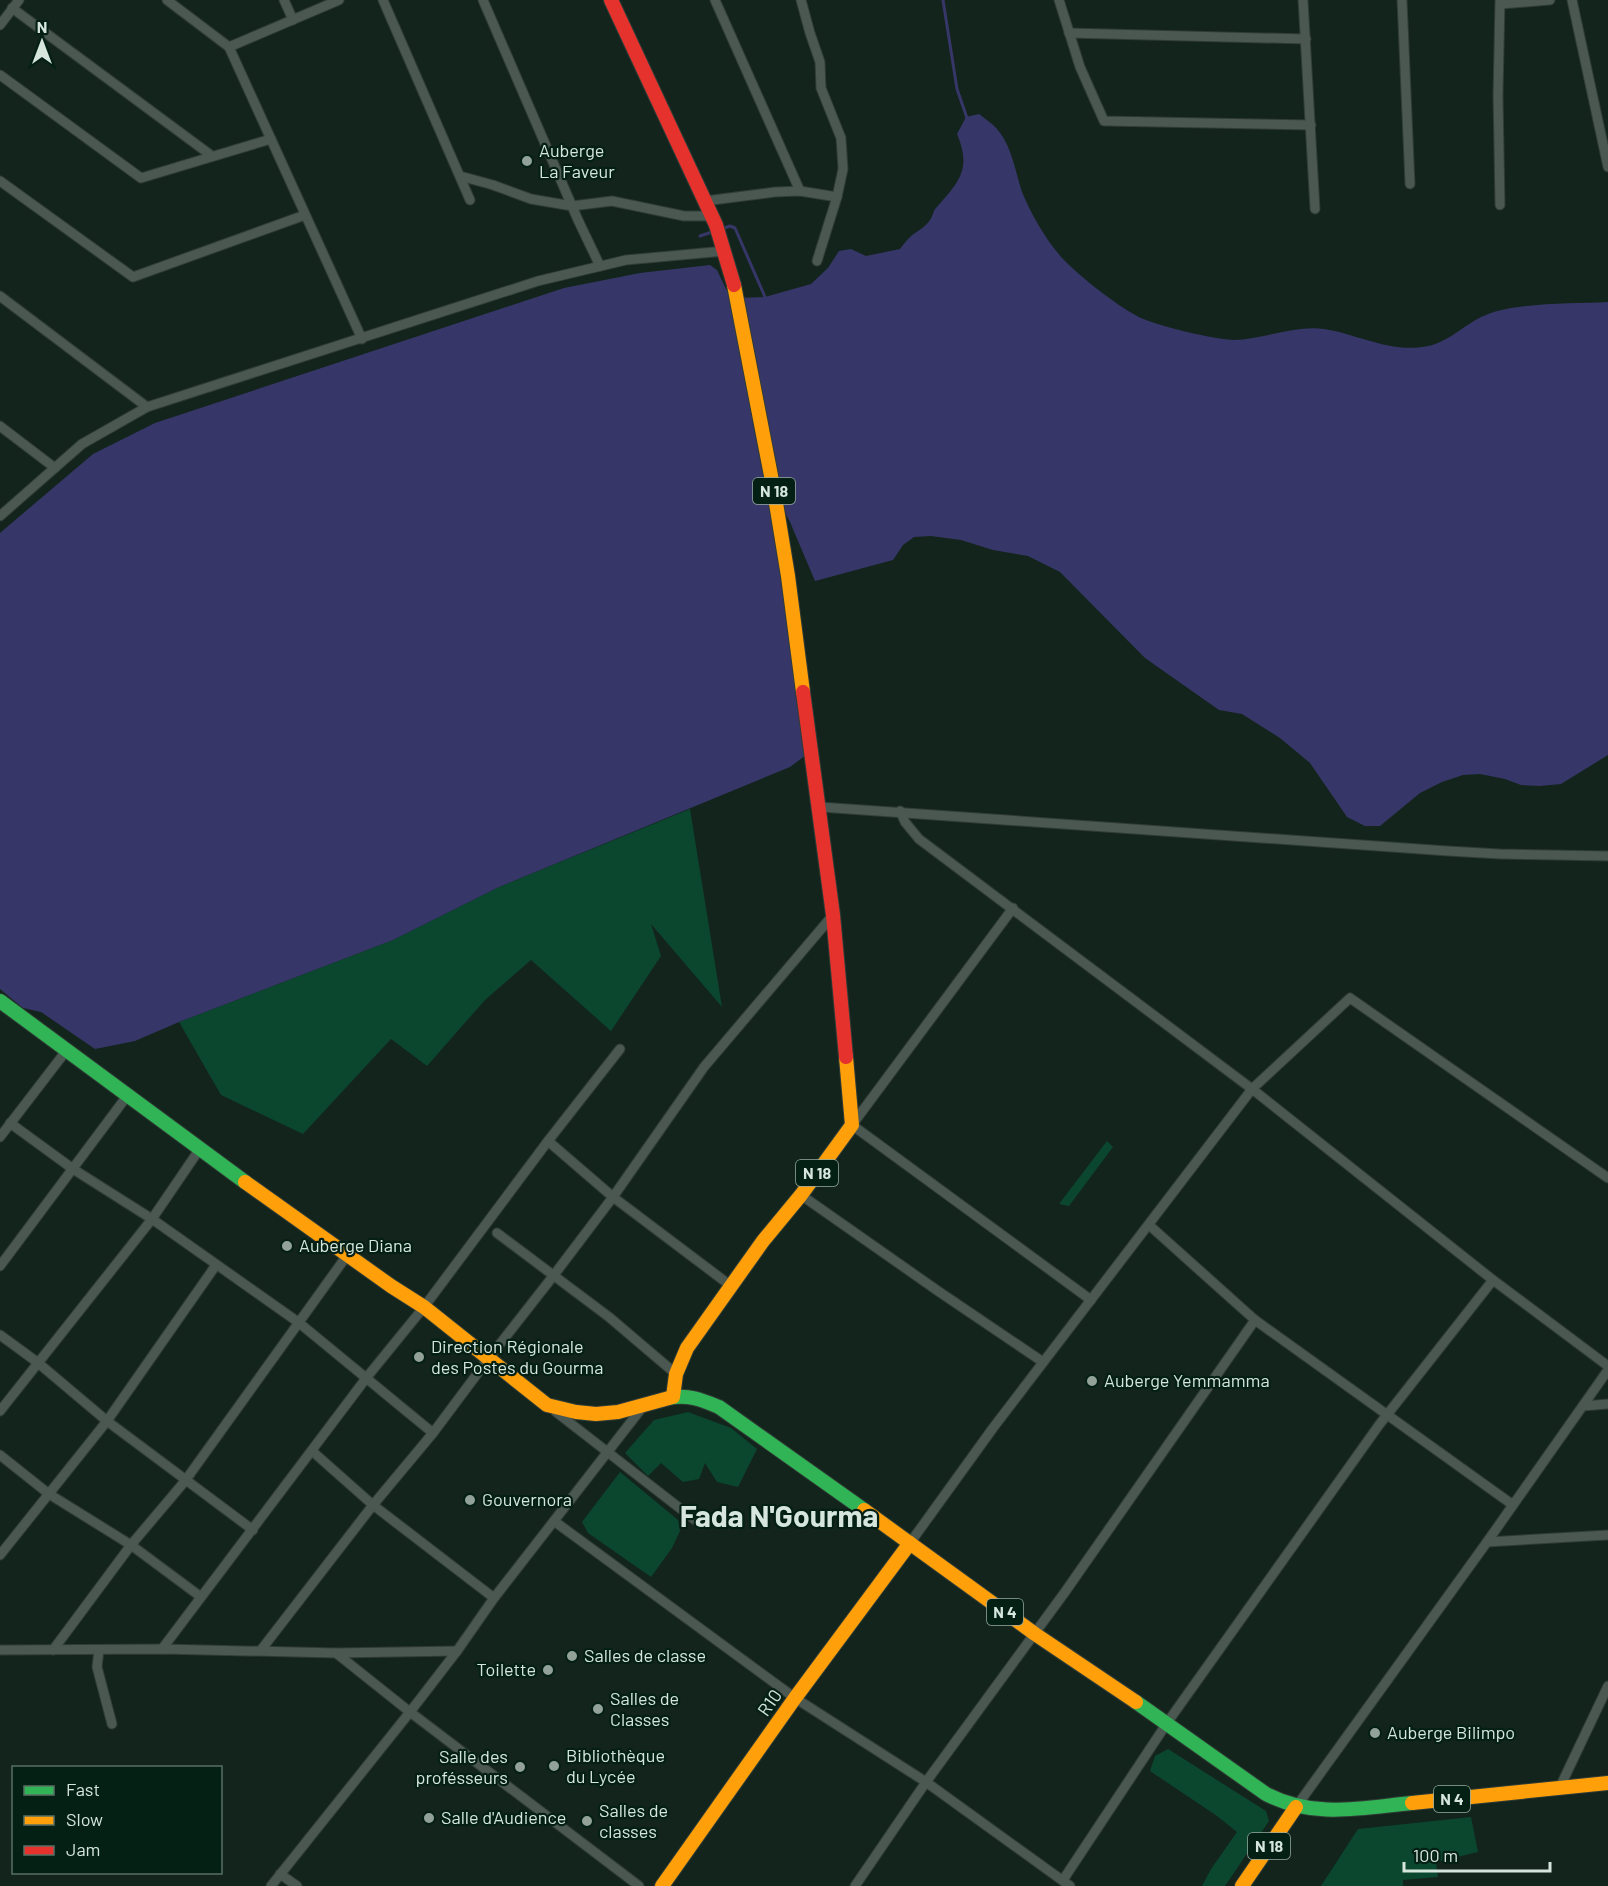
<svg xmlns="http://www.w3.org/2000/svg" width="1608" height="1886" font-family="Barlow,sans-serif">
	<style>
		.green { fill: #0b462f }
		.water { fill: #363768 }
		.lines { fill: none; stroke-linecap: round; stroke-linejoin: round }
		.stream { stroke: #363768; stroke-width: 3 }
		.street-casing { stroke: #303c36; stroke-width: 11 }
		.fast-casing { stroke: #303c36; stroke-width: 16 }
		.slow-casing { stroke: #303c36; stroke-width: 16 }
		.jam-casing { stroke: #303c36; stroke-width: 16 }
		.street { stroke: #4b5751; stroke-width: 9 }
		.fast { stroke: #30b455; stroke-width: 14 }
		.slow { stroke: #ff9f0a; stroke-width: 14 }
		.jam { stroke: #e5322d; stroke-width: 14 }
		.poi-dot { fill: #92a299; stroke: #042014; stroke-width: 2 }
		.labels { text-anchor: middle; stroke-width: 4.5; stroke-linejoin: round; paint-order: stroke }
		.shield { fill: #042014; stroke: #97aba1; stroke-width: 1.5 }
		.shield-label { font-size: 16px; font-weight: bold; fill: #d6e6dd }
		.poi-label { font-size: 18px; fill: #d6e6dd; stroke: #042014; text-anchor: start }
		.street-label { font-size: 18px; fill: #d6e6dd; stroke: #042014 }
		.town-label { font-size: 30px; font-weight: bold; fill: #d6e6dd; stroke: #042014 }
	</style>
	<rect width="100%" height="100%" fill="#13241c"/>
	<g class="green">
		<polygon points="690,809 722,1007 651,924 661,956 611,1031 531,960 485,1000 427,1066 391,1039 303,1134 221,1095 179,1022 393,940 499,887"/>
		<polygon points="1107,1141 1113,1147 1069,1206 1059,1204"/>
		<polygon points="688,1412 731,1428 757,1449 738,1487 717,1482 705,1463 699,1479 683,1482 661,1463 648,1476 625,1453 654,1420"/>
		<polygon points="620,1472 678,1520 680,1531 672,1548 651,1577 588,1533 582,1522"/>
		<polygon points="1168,1749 1266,1811 1269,1821 1225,1886 1202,1886 1211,1869 1237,1832 1217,1816 1150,1771 1155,1756"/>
		<polygon points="1471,1817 1478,1852 1436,1862 1438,1877 1403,1880 1403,1886 1321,1886 1358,1829"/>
	</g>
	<path class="water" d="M979 114C985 119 992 123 997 129 1012 146 1015 171 1022 192 1031 214 1048 244 1065 261 1083 279 1115 304 1137 316 1152 325 1217 340 1234 340 1263 339 1296 325 1324 329 1356 334 1389 352 1422 347 1449 344 1463 324 1486 315 1517 302 1574 304 1608 302V755L1561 784 1540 786 1521 785 1505 779 1480 774 1463 775 1442 782 1420 793 1380 826H1365L1347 817 1310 763 1280 738 1242 714 1219 710 1145 658 1060 572 1028 556 993 550 961 540 931 536 914 537 903 545 893 560 815 581 790 522 775 494 812 748 802 758 790 767 499 887 393 940 179 1022 135 1041 95 1049 41 1012 23 1008 0 989V533L93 454 155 423 564 288 640 273 710 265 717 270 726 289 737 298 765 297 811 284 828 268 839 251 851 249 866 256 900 249C903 245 906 241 909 238 915 232 925 228 930 220 933 216 933 211 936 208 959 182 972 169 957 134L966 117Z"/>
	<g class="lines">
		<g class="stream">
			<polyline points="943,0 957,89 967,118"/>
			<polyline points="722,229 730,226 735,228 765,297"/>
			<polyline points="700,236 712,232"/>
		</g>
		<g class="street-casing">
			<g id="street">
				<polyline points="167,0 229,47 362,339"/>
				<polyline points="284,0 293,20"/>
				<polyline points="383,0 470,200"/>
				<polyline points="483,0 578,220 600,266"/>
				<polyline points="715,0 800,191"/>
				<polyline points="801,0 810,33 820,62 821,88 841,138 843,169 837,197 817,261"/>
				<polyline points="1059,0 1080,67 1104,121 1311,125"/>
				<polyline points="1303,0 1315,209"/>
				<polyline points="1402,0 1410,184"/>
				<polyline points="1500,0 1498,95 1500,205"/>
				<polyline points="1572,0 1608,167"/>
				<polyline points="1501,4 1550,0"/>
				<polyline points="12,8 212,156"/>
				<polyline points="0,25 19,0"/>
				<polyline points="1069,33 1306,39"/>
				<polyline points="229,47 339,0"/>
				<polyline points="0,75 141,178 271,139"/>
				<polyline points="460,176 493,185 531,199 572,206 612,201 684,216 712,216"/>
				<polyline points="0,181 133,277 305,215"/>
				<polyline points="705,201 775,192 800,191 837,197"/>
				<polyline points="0,296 147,407"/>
				<polyline points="0,426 55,468"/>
				<polyline points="0,516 82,444 147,407 538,281 626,260 725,251"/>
				<polyline points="820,807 1448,851 1500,854 1608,856"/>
				<polyline points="900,811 905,822 919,839 1252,1089 1493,1280 1608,1366"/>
				<polyline points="1013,908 852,1125 1091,1300"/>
				<polyline points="10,1123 73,1169 152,1219 298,1322 433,1433"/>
				<polyline points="0,1137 66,1051"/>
				<polyline points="548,1141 613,1197 731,1286"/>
				<polyline points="801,1195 938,1291 1043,1362"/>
				<polyline points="1149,1225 1255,1320 1513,1505"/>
				<polyline points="497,1233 609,1317 676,1374"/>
				<polyline points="0,1266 127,1096"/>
				<polyline points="0,1335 37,1362 107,1421 253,1530"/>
				<polyline points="1583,1406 1608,1404"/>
				<polyline points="0,1411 152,1219 199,1150"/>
				<polyline points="556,1412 695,1520"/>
				<polyline points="312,1451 373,1505 494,1598"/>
				<polyline points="0,1455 49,1494 131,1545 201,1597"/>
				<polyline points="554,1521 795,1698 926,1782 1070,1886"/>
				<polyline points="1487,1542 1608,1535"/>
				<polyline points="910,1543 993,1428 1252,1089 1350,998 1608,1178"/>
				<polyline points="0,1555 107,1421 216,1265"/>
				<polyline points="162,1649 367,1377 424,1307 548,1141 620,1049"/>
				<polyline points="0,1650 162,1649 336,1653 457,1651"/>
				<polyline points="53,1650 131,1545 185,1481 348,1254"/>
				<polyline points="99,1650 97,1667 112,1724"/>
				<polyline points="261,1650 373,1505 433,1433 489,1358 554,1275 613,1197 704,1067 833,915"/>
				<polyline points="336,1653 410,1712 639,1886"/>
				<polyline points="1560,1787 1608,1686"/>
				<polyline points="1296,1807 1487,1542 1608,1370"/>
				<polyline points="280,1874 297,1886"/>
				<polyline points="1063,1880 1167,1723 1379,1425 1493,1280"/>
				<polyline points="271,1886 410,1712 457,1651 494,1598 641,1409"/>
				<polyline points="855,1886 926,1782 1065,1592 1255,1320"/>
			</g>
		</g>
		<g class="fast-casing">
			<g id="fast">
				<polyline points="0,1001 245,1182"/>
				<path d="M669 1398C688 1394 702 1400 719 1407L864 1510"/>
				<path d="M1136 1702 1266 1794C1315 1819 1360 1808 1412 1803"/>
			</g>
		</g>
		<g class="slow-casing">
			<g id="slow">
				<polyline points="734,285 774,491 788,576 803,692"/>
				<polyline points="245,1182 391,1286 424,1307 547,1405 576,1412 596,1414 618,1412 669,1398"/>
				<polyline points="673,1397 676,1374 687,1348 763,1241 801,1195 852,1125 846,1057"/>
				<polyline points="864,1510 1035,1634 1136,1702"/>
				<polyline points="1412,1803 1608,1783"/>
				<polyline points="662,1886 795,1698 910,1543"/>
				<polyline points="1242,1886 1296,1807"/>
			</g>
		</g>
		<g class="jam-casing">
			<g id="jam">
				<polyline points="611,0 716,225 734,285"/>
				<polyline points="803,692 833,915 846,1057"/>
			</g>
		</g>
		<use href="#street" class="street"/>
		<use href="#fast" class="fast"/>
		<use href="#slow" class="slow"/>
		<use href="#jam" class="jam"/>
	</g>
	<g class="poi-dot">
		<circle cx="527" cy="161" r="6"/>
		<circle cx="287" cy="1246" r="6"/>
		<circle cx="419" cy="1357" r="6"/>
		<circle cx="1092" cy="1381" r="6"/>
		<circle cx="470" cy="1500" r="6"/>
		<circle cx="572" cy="1656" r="6"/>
		<circle cx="548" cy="1670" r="6"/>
		<circle cx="598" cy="1709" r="6"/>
		<circle cx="1375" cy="1733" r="6"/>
		<circle cx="554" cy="1766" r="6"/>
		<circle cx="520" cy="1767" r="6"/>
		<circle cx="429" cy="1818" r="6"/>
		<circle cx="587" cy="1821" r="6"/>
	</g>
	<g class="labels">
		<g class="shield">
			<rect x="753" y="478" width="42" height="26" rx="4.5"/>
			<rect x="796" y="1160" width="42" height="26" rx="4.5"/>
			<rect x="987" y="1599" width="36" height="26" rx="4.5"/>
			<rect x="1434" y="1786" width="36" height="26" rx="4.5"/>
			<rect x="1248" y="1833" width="42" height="26" rx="4.5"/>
		</g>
		<g class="shield-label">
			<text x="774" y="497">N 18</text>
			<text x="817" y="1179">N 18</text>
			<text x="1005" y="1618">N 4</text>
			<text x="1452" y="1805">N 4</text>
			<text x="1269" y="1852">N 18</text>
		</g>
		<g class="poi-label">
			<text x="539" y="157">Auberge<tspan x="539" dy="21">La Faveur</tspan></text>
			<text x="299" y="1252">Auberge Diana</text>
			<text x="431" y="1353">Direction Régionale<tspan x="431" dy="21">des Postes du Gourma</tspan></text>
			<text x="1104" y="1387">Auberge Yemmamma</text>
			<text x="482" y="1506">Gouvernora</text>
			<text x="584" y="1662">Salles de classe</text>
			<text x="536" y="1676" text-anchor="end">Toilette</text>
			<text x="610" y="1705">Salles de<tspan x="610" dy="21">Classes</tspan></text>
			<text x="1387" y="1739">Auberge Bilimpo</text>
			<text x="566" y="1762">Bibliothèque<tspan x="566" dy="21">du Lycée</tspan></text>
			<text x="508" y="1763" text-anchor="end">Salle des<tspan x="508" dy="21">profésseurs</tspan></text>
			<text x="599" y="1817">Salles de<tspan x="599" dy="21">classes</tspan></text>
			<text x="441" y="1824">Salle d'Audience</text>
		</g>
		<g class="street-label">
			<text transform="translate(770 1703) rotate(-55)" y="6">R10</text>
		</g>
		<g class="town-label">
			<text x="779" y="1527">Fada N'Gourma</text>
		</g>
	</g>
	<rect x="12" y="1766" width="210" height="108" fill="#042014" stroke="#586f64" stroke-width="1.5"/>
	<rect x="24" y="1786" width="30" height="9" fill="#30b455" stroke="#586f64" stroke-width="1.5"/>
	<text x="66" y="1796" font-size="18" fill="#d6e6dd">Fast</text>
	<rect x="24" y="1816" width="30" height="9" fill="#ff9f0a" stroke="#586f64" stroke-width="1.5"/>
	<text x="66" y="1826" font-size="18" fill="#d6e6dd">Slow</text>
	<rect x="24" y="1846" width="30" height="9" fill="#e5322d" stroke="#586f64" stroke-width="1.5"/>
	<text x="66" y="1856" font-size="18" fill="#d6e6dd">Jam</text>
	<g transform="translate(42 42)" stroke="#042014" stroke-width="4.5" paint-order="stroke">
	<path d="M0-4.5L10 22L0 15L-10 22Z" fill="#d6e6dd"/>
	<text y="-9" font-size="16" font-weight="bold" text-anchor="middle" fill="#d6e6dd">N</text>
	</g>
	<path d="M1404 1862v9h146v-9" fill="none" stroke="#d6e6dd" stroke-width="3"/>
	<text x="1413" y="1862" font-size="18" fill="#d6e6dd" stroke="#042014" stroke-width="4.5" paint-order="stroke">100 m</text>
</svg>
